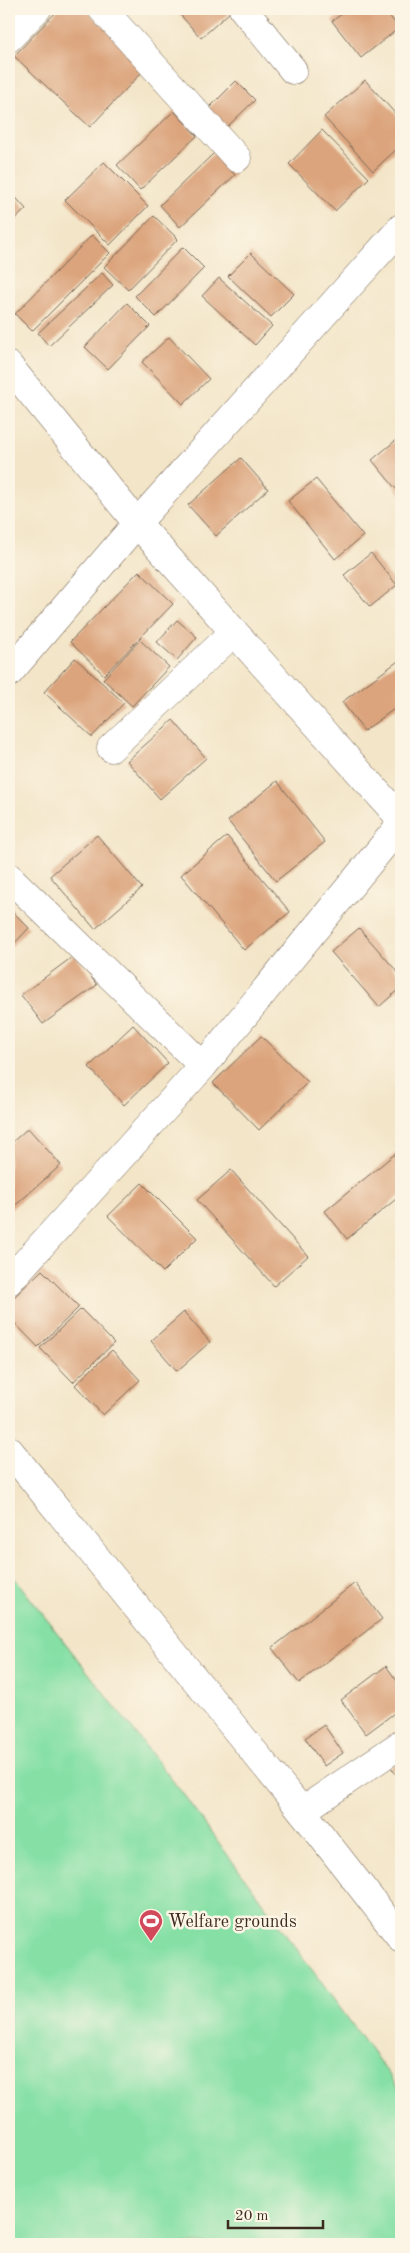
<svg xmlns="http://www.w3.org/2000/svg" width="410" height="2253" font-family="'Old Standard TT',serif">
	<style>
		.green { fill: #86e0a6; stroke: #608562 }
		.building { fill: #dba47d }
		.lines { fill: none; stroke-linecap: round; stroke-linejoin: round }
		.minor-casing { stroke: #7b6b5a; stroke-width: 29 }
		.minor { stroke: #fff; stroke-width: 28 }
		.labels { text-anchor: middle; stroke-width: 5; stroke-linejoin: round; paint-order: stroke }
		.poi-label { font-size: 18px; fill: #3b2a1e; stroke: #fcf5e5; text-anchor: start }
	</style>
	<rect width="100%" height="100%" fill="#fcf5e5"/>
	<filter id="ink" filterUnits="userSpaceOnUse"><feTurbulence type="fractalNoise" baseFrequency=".02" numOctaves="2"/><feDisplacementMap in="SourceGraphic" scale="10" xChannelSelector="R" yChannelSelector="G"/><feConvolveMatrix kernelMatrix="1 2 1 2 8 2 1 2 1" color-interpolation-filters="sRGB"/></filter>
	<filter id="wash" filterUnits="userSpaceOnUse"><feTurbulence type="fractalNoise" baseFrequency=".0096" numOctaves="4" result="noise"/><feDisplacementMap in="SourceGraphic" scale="20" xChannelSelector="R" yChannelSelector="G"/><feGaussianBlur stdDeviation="1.12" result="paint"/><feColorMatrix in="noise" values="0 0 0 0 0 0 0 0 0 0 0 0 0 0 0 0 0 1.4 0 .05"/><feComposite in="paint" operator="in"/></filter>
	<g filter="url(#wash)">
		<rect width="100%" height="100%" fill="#f3e5c8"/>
		<polygon class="green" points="9,1571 183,1794 401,2091 401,2244 9,2244"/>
		<g id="blocks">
			<g class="building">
				<polygon points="59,9 85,9 147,67 90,127 14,56"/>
				<polygon points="175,9 226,9 230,12 201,38"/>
				<polygon points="349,9 384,9 399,28 361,58 332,21"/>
				<polygon points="365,80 401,120 401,145 373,171 324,117"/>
				<polygon points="236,81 255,100 225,129 207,110"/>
				<polygon points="174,111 197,136 140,190 117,165"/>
				<polygon points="322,130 369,178 335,211 289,164"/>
				<polygon points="214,153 235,175 180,227 160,205"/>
				<polygon points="104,162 148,206 110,245 65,200"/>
				<polygon points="9,190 26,209 9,225"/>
				<polygon points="154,216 178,239 128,290 104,267"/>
				<polygon points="92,235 110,253 32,331 15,314"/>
				<polygon points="183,247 204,268 156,317 135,296"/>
				<polygon points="251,253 294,294 271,317 228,276"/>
				<polygon points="102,273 113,285 49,346 38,333"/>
				<polygon points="219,278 272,326 255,345 202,296"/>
				<polygon points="127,303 150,326 108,369 85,347"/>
				<polygon points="169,337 209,379 183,404 142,362"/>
				<polygon points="401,436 401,495 372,460"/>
				<polygon points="241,458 268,489 216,536 188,505"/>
				<polygon points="316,479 363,536 335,559 288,501"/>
				<polygon points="371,553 397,585 370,607 344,575"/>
				<polygon points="139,571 173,604 104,675 70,642"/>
				<polygon points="177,620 197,637 177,660 157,642"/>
				<polygon points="140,640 169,667 132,706 103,679"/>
				<polygon points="75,658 124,703 92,737 44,692"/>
				<polygon points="401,659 401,704 364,731 342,702"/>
				<polygon points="173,720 206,758 160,799 127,761"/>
				<polygon points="277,781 325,842 276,881 228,821"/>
				<polygon points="97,835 142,888 95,929 50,876"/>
				<polygon points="227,836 290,912 244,950 181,875"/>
				<polygon points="9,908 29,928 9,949"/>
				<polygon points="359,928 401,976 401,987 379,1007 331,952"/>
				<polygon points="75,955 97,985 43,1024 21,995"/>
				<polygon points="133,1025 168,1063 124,1105 89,1067"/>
				<polygon points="261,1036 308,1082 259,1130 213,1083"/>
				<polygon points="28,1128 61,1165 9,1211 9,1145"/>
				<polygon points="401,1149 401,1195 347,1239 325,1211"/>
				<polygon points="231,1170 308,1256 274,1286 197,1200"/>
				<polygon points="142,1183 197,1238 163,1272 108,1216"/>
				<polygon points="42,1270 79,1307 38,1347 9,1317 9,1302"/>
				<polygon points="81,1309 114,1343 73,1382 40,1348"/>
				<polygon points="184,1312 210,1342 177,1371 151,1341"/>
				<polygon points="112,1350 140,1380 103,1415 75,1385"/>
				<polygon points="355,1583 382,1619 299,1683 272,1648"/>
				<polygon points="386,1666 401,1686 401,1708 366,1734 341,1700"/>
				<polygon points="324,1725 343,1753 324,1766 305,1738"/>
				<polygon points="401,1761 401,1782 391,1767"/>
			</g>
		</g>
	</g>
	<g filter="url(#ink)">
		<use href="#blocks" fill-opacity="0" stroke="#7b6b5a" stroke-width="1"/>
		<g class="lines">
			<g class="minor-casing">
				<g id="minor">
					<polyline points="102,9 237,158"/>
					<polyline points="243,9 293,70"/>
					<polyline points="9,38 37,9"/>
					<polyline points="9,366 137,523 401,819"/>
					<polyline points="9,673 137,523 401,228"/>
					<polyline points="111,748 233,633"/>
					<polyline points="9,877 203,1066"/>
					<polyline points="9,1281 203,1066 401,824"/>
					<polyline points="9,1450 302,1811 401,1938"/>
					<polyline points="302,1811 401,1744"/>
				</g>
			</g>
			<use href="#minor" class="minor"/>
		</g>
	</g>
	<defs>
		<g id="stadium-pin" transform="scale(1.25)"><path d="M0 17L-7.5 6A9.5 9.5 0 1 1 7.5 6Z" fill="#d1495b" stroke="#fcf5e5"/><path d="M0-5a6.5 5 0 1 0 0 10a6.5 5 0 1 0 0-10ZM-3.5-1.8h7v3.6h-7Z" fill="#fff"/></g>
	</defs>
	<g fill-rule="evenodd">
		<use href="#stadium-pin" x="151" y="1921"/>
	</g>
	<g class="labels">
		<g class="poi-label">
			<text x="168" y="1927">Welfare grounds</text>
		</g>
	</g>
	<rect width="410" height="2253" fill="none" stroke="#fcf5e5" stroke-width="30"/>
	<path d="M228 2220v8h95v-8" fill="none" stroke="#3b2a1e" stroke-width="2.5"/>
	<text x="235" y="2220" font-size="15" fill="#3b2a1e" stroke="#fcf5e5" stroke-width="4" paint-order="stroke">20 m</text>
</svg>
